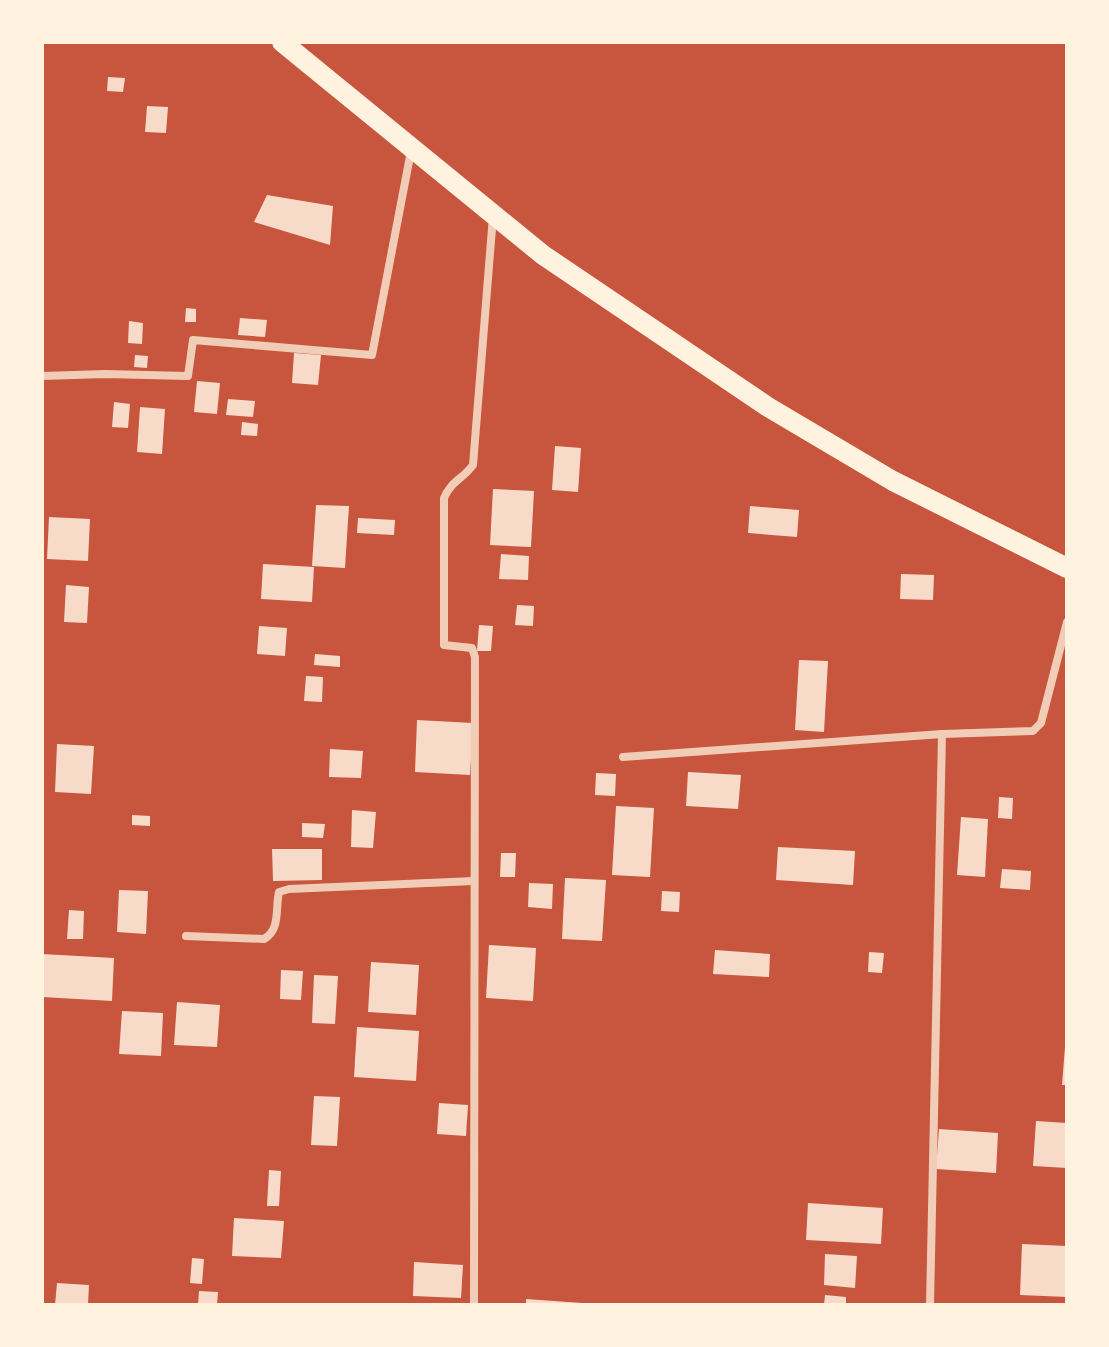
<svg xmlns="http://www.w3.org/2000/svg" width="1109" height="1347" font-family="Montserrat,sans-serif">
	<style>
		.building { fill: #f7dbc8 }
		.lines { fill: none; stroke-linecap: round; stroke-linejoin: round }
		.minor { stroke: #f1ccb7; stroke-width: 8 }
		.trunk { stroke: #fff3e0; stroke-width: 20 }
	</style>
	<rect width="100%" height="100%" fill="#c8553d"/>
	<g class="building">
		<polygon points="108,77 125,78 123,92 107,91"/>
		<polygon points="147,106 168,107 166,133 145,132"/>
		<polygon points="267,195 333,206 330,245 254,222"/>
		<polygon points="186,308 196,309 196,322 185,322"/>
		<polygon points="240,318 267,320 265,337 238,335"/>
		<polygon points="129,321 143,323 142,344 128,343"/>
		<polygon points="294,353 321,355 318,385 292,383"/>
		<polygon points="135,355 148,356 147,368 134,367"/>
		<polygon points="197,381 220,383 217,414 194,412"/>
		<polygon points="228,399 255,401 253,417 226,415"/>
		<polygon points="114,402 130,404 128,428 112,427"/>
		<polygon points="140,407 165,409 162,454 137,452"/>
		<polygon points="242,422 258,424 257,436 241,435"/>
		<polygon points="555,446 581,448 578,492 552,490"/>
		<polygon points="493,489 534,491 531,547 490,545"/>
		<polygon points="316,505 349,506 345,568 312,566"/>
		<polygon points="750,506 799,510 797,537 748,533"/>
		<polygon points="49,517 90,519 88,561 47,559"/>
		<polygon points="358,518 395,520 394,535 357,533"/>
		<polygon points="501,554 529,556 528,580 499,579"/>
		<polygon points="263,564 314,567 312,602 261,599"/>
		<polygon points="901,574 934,575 933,600 900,599"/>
		<polygon points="66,585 89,587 87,623 64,622"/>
		<polygon points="517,605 534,606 533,626 515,625"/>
		<polygon points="479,625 493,626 491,651 477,651"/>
		<polygon points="259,626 287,628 285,656 257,654"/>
		<polygon points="315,654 340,656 340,667 314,665"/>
		<polygon points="799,660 828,661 824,732 795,730"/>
		<polygon points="306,676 323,677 322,702 304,701"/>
		<polygon points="417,720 473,723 470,775 415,772"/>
		<polygon points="57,744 94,746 91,794 55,792"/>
		<polygon points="330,749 363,751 361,778 329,777"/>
		<polygon points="688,772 741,775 738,809 686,806"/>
		<polygon points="596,773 616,774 615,796 595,795"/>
		<polygon points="999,797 1013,798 1012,819 998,818"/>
		<polygon points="616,806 654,808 650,877 612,875"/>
		<polygon points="352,810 376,812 373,848 351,847"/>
		<polygon points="132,815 150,816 150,826 132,825"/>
		<polygon points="961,817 988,819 985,877 957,875"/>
		<polygon points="302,823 325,824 323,838 302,837"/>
		<polygon points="778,847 855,851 853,885 776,880"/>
		<polygon points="272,849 322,849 322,880 273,881"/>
		<polygon points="501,853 516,853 515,877 500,877"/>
		<polygon points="1002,869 1031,871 1030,890 1000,888"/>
		<polygon points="565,878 606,880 602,941 562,939"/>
		<polygon points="529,883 553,884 552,909 528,907"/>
		<polygon points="119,890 148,891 146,934 117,932"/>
		<polygon points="662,891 680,892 679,912 661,911"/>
		<polygon points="69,910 84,911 83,939 67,939"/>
		<polygon points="489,945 536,948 533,1001 486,998"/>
		<polygon points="715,950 770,954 769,977 713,974"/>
		<polygon points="869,952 884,953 882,973 868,972"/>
		<polygon points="42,954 114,958 112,1001 42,997"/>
		<polygon points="371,962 419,965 416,1015 368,1012"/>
		<polygon points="281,970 303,971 301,1000 280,999"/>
		<polygon points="314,975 338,976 335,1024 312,1023"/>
		<polygon points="177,1002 220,1005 217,1047 174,1045"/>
		<polygon points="122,1011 163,1013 161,1056 119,1054"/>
		<polygon points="357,1027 419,1031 416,1081 354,1077"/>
		<polygon points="1065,1047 1067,1047 1067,1085 1062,1085"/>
		<polygon points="314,1096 340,1097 337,1146 311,1145"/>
		<polygon points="439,1103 468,1105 466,1136 437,1134"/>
		<polygon points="1036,1121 1067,1123 1067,1168 1033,1166"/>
		<polygon points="939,1129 998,1133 996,1173 936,1169"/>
		<polygon points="269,1170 281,1171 279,1206 267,1206"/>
		<polygon points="808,1203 883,1208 881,1244 806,1240"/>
		<polygon points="234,1218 284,1221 281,1258 232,1256"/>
		<polygon points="1022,1244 1067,1246 1067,1297 1020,1295"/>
		<polygon points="825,1254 857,1256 855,1288 824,1285"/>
		<polygon points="192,1258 204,1259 202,1284 190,1283"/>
		<polygon points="414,1262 463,1265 461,1298 413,1296"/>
		<polygon points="57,1283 89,1285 88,1305 55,1305"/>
		<polygon points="199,1291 218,1292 217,1305 198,1305"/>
		<polygon points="825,1295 846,1297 846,1305 824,1305"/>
		<polygon points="526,1299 582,1303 582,1305 526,1305"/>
	</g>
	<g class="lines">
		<g class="minor">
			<polyline points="42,376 105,374 188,376 193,340 372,355 411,151"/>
			<polyline points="623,757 942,734 1033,731 1041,723 1067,622"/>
			<path d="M186 936 264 939C281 929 275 909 279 892L289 889 474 881"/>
			<path d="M474 1305 475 657 472 648 444 645V498C451 481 463 479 473 465L493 216"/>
			<polyline points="930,1305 942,734"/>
		</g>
		<polyline class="trunk" points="282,42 543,255 768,407 893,481 1067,568"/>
	</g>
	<rect width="1109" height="1347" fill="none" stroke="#fff3e0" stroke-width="88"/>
</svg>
